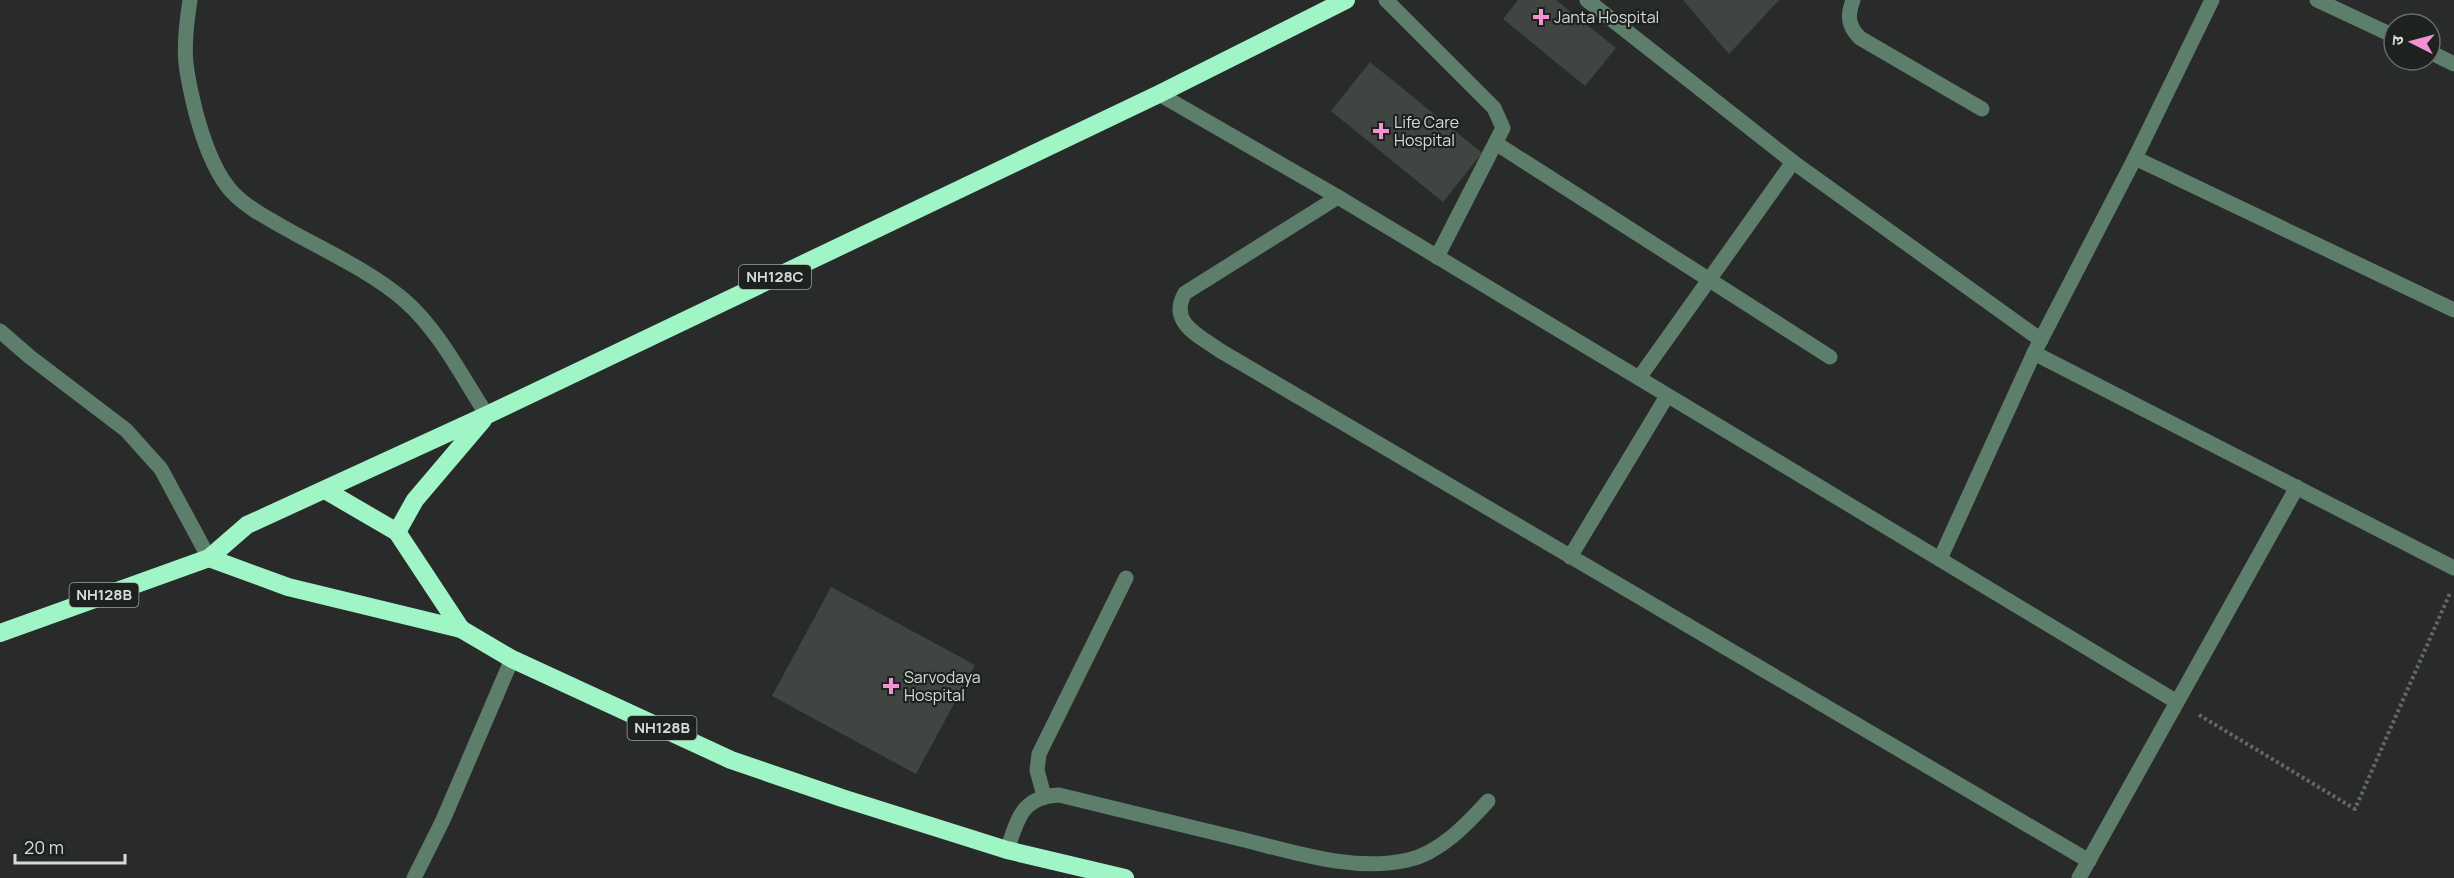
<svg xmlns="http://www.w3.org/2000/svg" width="2454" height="878" font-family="Manrope,'Noto Sans Devanagari',sans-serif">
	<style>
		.building { fill: #414542 }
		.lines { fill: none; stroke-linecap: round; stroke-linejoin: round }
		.path { stroke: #646765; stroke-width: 4; stroke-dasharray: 3 3; stroke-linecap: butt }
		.minor { stroke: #5d7e6b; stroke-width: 15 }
		.highway { stroke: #9ff5c6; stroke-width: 18 }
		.poi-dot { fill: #f391d5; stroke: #1e221f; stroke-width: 2 }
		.labels { text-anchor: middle; stroke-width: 4.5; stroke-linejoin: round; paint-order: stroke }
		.shield { fill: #1e221f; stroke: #a0a3a0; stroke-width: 1.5 }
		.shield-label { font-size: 15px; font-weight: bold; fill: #d7dad8 }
		.poi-label { font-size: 16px; fill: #d7dad8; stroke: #1e221f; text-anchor: start }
	</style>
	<rect width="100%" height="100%" fill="#282b29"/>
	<g class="building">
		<polygon points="1518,0 1556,0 1616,48 1585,86 1503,19"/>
		<polygon points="1683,0 1779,0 1729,54"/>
		<polygon points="1370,62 1482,153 1443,202 1331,111"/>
		<polygon points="831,587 975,665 916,774 772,696"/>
	</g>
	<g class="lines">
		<polyline class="path" points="2199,715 2355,809 2450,593"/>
		<g class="minor">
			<path d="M190 0C182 51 184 67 197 117 204 142 215 175 234 194 248 208 267 218 283 227 323 250 369 270 404 300 439 330 462 377 487 415"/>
			<polyline points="1386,0 1494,108 1503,128 1437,257"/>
			<polyline points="1587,0 1793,162 2041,340"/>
			<path d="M1853 0C1847 16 1848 26 1860 38L1982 109"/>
			<polyline points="2317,0 2394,36"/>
			<polyline points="2430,52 2454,64"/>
			<polyline points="1159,94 1338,197 2177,702"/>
			<polyline points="1497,144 1830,357"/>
			<polyline points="2135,158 2454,310"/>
			<path d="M1338 197 1185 293C1168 322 1198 335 1219 350L2089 861"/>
			<polyline points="0,331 30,357 126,430 161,469 209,558"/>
			<polyline points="2034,353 2454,568"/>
			<polyline points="1639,378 1793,162"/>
			<polyline points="1570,557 1667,396"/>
			<polyline points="1940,559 2034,353 2135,158 2212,0"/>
			<polyline points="1044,796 1037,770 1039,754 1126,578"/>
			<path d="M1007 850C1018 819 1021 797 1059 795 1117 809 1175 823 1232 837 1288 850 1350 873 1408 860 1440 853 1467 824 1488 801"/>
			<polyline points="414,878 443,820 512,659"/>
			<polyline points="2079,878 2297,487"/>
		</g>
		<g class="highway">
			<polyline points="325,490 397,532 461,629"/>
			<polyline points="397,532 415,500 483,420"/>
			<polyline points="209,558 288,587 461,629 512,659 731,760 842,798 1007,850 1125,878"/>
			<polyline points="0,633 209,558 247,525 487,415 1159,94 1346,0"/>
		</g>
	</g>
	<g class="poi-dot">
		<path d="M1538 8h6v6h6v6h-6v6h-6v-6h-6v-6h6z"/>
		<path d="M1378 122h6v6h6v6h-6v6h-6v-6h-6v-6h6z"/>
		<path d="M888 677h6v6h6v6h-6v6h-6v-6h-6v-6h6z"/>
	</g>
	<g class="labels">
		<g class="shield">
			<rect x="739" y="265" width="72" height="24" rx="4.5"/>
			<rect x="69.5" y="583" width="69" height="24" rx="4.5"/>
			<rect x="627.5" y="716" width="69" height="24" rx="4.5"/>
		</g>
		<g class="shield-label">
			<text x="775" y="282">NH128C</text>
			<text x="104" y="600">NH128B</text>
			<text x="662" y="733">NH128B</text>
		</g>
		<g class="poi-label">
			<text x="1554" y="23">Janta Hospital</text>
			<text x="1394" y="128">Life Care<tspan x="1394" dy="18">Hospital</tspan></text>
			<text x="904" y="683">Sarvodaya<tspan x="904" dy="18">Hospital</tspan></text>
		</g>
	</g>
	<g transform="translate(2412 42) rotate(276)"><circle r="28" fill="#1e221f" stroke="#686c69" stroke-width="1.5"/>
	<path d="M0-4.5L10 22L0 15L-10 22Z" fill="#f391d5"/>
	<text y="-9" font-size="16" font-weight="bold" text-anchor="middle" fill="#d7dad8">उ</text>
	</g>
	<path d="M15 854v9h110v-9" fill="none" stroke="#d7dad8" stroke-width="3"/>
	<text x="24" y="854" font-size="18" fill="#d7dad8" stroke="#1e221f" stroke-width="4.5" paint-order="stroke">20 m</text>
</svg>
